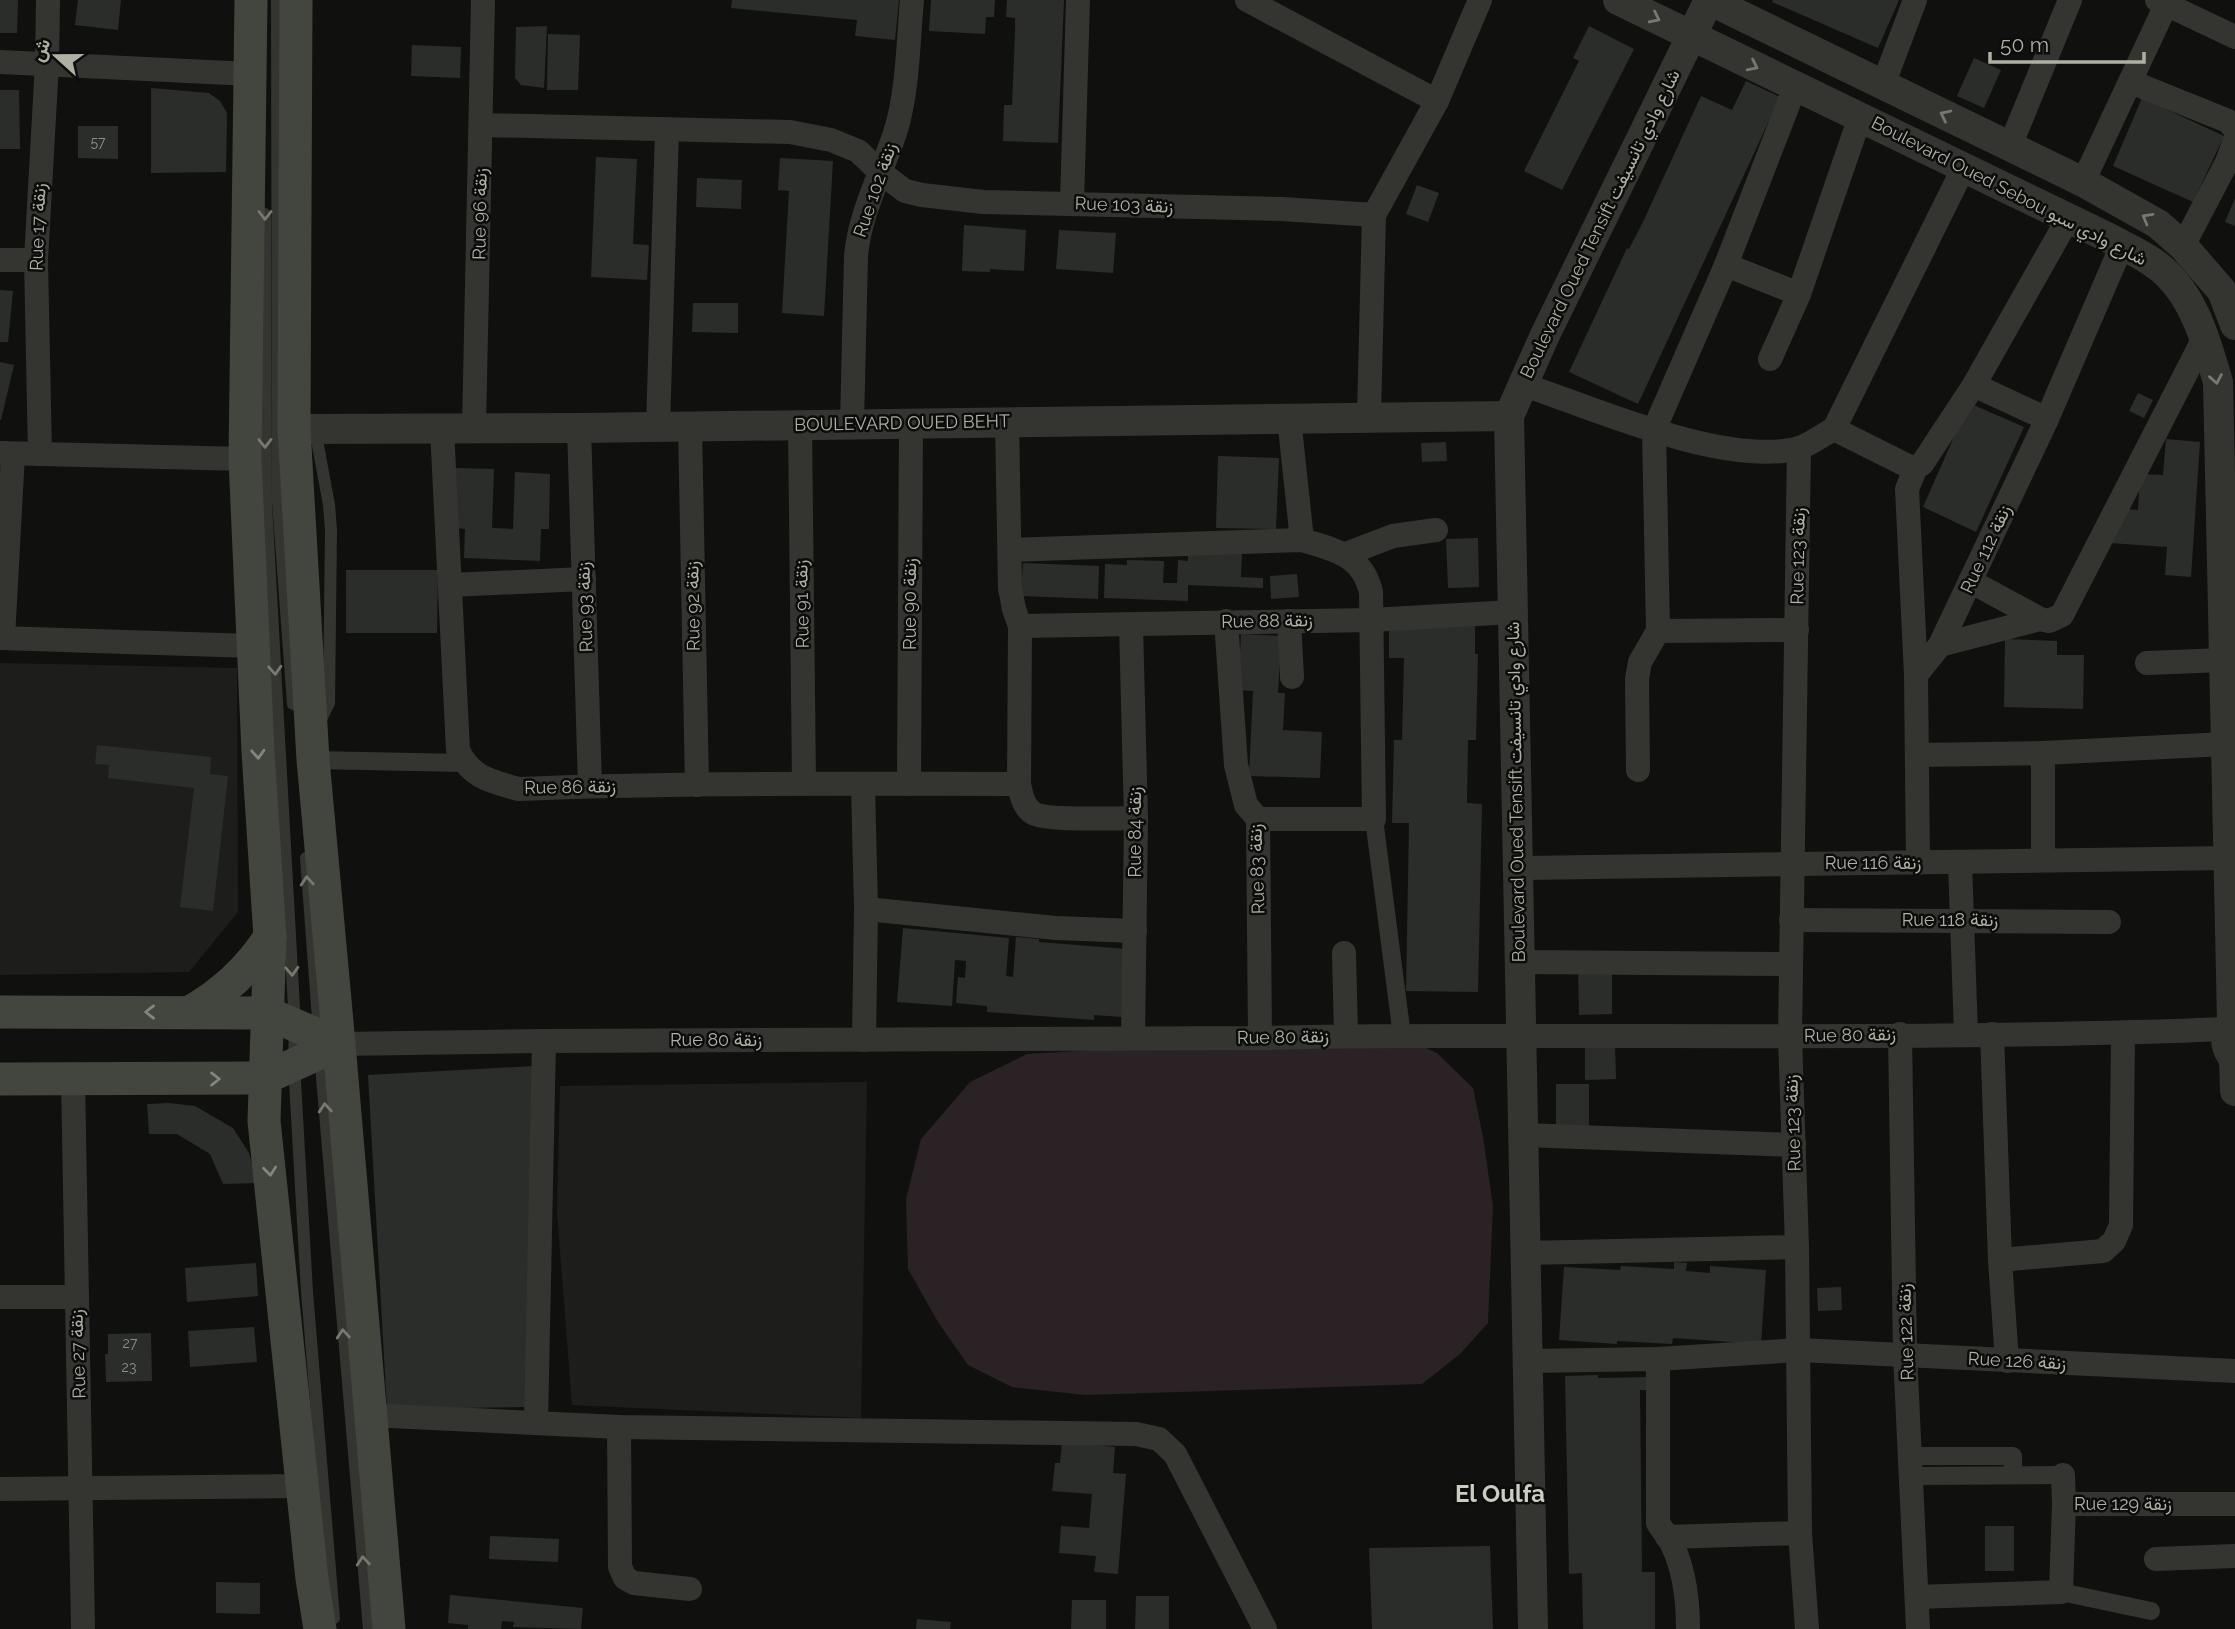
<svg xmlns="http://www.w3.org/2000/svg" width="2235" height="1629" font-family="Raleway,Vazirmatn,sans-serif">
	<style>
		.built { fill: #1d1e1c }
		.green { fill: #2a2225 }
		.building { fill: #2b2d2b }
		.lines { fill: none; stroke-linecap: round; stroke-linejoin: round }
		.service { stroke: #343531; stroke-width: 12 }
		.pedestrian { stroke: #343531; stroke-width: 18 }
		.minor { stroke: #343531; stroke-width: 24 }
		.tertiary { stroke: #343531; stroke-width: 30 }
		.secondary { stroke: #43453f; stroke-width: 33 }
		.oneway { stroke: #77796f }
		.oneway2 { stroke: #83867a }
		.labels { text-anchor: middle; stroke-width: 5; stroke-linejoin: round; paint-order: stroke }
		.number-label { font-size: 14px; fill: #8c9084 }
		.street-label { font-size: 18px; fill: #adb1a2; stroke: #0b0c0b }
		.district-label { font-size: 24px; font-weight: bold; fill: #cacdc2; stroke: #0b0c0b }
	</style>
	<rect width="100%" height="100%" fill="#10110f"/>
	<g class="built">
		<polygon points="0,663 237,668 238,912 189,972 0,975"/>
		<polygon points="867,1082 861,1418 572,1405 557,1212 560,1086"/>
	</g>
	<polygon class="green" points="1402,1037 1437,1053 1473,1088 1483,1137 1493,1206 1488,1323 1460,1354 1422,1384 1085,1395 1012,1387 968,1365 938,1322 908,1269 906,1199 921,1139 970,1082 1027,1054 1295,1038"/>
	<g class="building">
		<polygon points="0,0 18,0 17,33 0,33"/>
		<polygon points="78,0 121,0 118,30 75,25"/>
		<polygon points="732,0 899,0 895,40 855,36 857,20 731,8"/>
		<polygon points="931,0 995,0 994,17 986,17 985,34 929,31"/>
		<polygon points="1007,0 1064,0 1058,143 1003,141 1004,105 1012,105 1015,34 1015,18 1006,17"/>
		<polygon points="1773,0 1899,0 1878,48 1772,2"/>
		<polygon points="547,26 544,88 521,85 515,78 516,27"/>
		<polygon points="1589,26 1634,49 1562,190 1524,171 1579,61 1573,58"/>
		<polygon points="548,34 580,35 578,90 547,90"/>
		<polygon points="412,45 461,47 460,78 411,76"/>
		<polygon points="1974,58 2001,70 1984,108 1957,96"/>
		<polygon points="1746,81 1780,97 1638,404 1569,372 1627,248 1629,249 1642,224 1701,96 1732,110"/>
		<polygon points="151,88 209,93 220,101 227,113 226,172 151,173"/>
		<polygon points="0,90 19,90 20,149 0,149"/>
		<polygon points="2142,98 2224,136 2193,202 2113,166"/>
		<polygon points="78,126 118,126 118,159 78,158"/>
		<polygon points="596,157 637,159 633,244 649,245 647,280 591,277"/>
		<polygon points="780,158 833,161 824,316 782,313 789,191 778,190"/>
		<polygon points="697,178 742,180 741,209 696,207"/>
		<polygon points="1417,185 1439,193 1428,222 1406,214"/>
		<polygon points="2235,198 2235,226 2225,222"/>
		<polygon points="964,225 1026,230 1024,271 990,269 990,272 962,271"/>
		<polygon points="1059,230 1116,233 1113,273 1056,269"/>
		<polygon points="0,290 13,291 8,342 0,342"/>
		<polygon points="693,303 738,303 738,333 692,332"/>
		<polygon points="0,362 14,365 1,420 0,420"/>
		<polygon points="2138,393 2153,400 2144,418 2129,411"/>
		<polygon points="1969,403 2024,427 1976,532 1923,507"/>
		<polygon points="2166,439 2200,442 2191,577 2165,575 2167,547 2110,543 2123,509 2138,510 2140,474 2163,475"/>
		<polygon points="1446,442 1447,461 1422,462 1421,443"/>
		<polygon points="1218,456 1279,458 1276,529 1216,528"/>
		<polygon points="456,468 494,469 492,528 513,529 515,472 550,474 549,529 541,529 540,561 464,558 465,529 454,528"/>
		<polygon points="1478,538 1479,587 1448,588 1446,539"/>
		<polygon points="1188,549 1242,553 1241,577 1263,578 1263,588 1188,585 1188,601 1104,598 1105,564 1127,565 1127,560 1164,561 1163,583 1177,583 1178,560 1188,561"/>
		<polygon points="1023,563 1099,566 1098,599 1021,596"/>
		<polygon points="346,570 438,570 437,633 346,633"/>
		<polygon points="1297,574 1299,597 1271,599 1270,576"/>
		<polygon points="1475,625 1475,654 1478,654 1476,740 1468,740 1467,803 1482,804 1478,992 1406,991 1409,823 1392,823 1394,740 1402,740 1404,658 1389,658 1389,627"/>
		<polygon points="1241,634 1281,636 1278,693 1285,693 1283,730 1322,732 1320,778 1249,776 1253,691 1238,690"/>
		<polygon points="2005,639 2057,641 2057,655 2084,655 2083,709 2004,707"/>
		<polygon points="97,745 211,757 210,774 228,776 213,911 180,907 194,788 108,778 109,765 95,764"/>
		<polygon points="903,928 1009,938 1006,976 1013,977 1016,937 1039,939 1039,942 1127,949 1122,1017 1094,1015 1094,1020 987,1012 987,1006 956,1003 958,977 965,978 966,961 955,960 952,1006 897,1002"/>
		<polygon points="1578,968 1612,968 1612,1014 1579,1015"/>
		<polygon points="1585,1047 1615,1047 1616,1079 1585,1080"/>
		<polygon points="534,1066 529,1407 387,1409 368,1075"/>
		<rect x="1556" y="1084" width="33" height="43"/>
		<polygon points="169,1103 195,1106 233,1128 249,1153 258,1183 223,1184 210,1154 177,1134 149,1134 147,1104"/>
		<polygon points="1674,1262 1687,1263 1686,1271 1710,1273 1710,1266 1766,1270 1761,1344 1673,1338 1672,1344 1617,1341 1617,1344 1559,1340 1564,1267 1620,1270 1621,1266 1674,1269"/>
		<polygon points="256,1263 258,1296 187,1302 185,1268"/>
		<polygon points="1841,1287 1842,1310 1818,1311 1817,1288"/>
		<polygon points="254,1327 257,1362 190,1367 188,1331"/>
		<polygon points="151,1333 152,1381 106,1382 105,1354 108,1354 108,1334"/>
		<polygon points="1598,1375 1598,1378 1649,1377 1649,1390 1640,1390 1642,1572 1655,1572 1655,1629 1583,1629 1582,1573 1569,1574 1565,1376"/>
		<polygon points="1062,1442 1115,1447 1113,1473 1126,1474 1118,1574 1094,1572 1096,1556 1059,1553 1061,1526 1089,1528 1092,1494 1052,1491 1055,1463 1060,1463"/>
		<rect x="1985" y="1526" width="29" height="45"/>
		<polygon points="490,1536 559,1539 558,1562 489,1559"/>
		<polygon points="1490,1546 1493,1629 1372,1629 1369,1548"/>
		<polygon points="216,1582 260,1583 260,1614 216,1613"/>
		<polygon points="450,1595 583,1608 581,1629 513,1627 514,1622 502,1621 501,1629 468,1629 468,1625 448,1623"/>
		<polygon points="1136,1596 1169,1596 1169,1629 1135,1629"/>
		<polygon points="1072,1600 1106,1600 1106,1629 1071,1629"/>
		<polygon points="917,1619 951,1622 950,1629 916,1629"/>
	</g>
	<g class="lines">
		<g class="service">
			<polyline points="277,0 278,502 293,704"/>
			<polyline points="265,214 266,504 295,1026 294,1064 307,1292 334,1618"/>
			<polyline points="315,429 329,505 331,530 329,703 321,719 318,719"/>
			<polyline points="306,858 319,1032"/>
			<polyline points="320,1054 369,1629"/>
		</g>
		<g class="pedestrian">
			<polyline points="313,760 464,763"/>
			<polyline points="1374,819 1402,1036"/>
			<polyline points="1912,1456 2013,1456 2013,1475"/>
			<polyline points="1912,1476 2063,1475"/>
			<polyline points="2061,1592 2151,1611"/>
		</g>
		<g class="minor">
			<polyline points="1247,0 1437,101"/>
			<polyline points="2157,0 2235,37"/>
			<polyline points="0,62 250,74"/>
			<polyline points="2131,82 2228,121 2235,129"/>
			<polyline points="1883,85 1915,0"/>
			<polyline points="482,125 790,132 831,140 858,151 880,172 905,191 922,195 983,202 1282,209 1374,215"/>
			<polyline points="2010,146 2070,0"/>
			<polyline points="2083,182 2166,5"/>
			<polyline points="1072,203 1078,0"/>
			<polyline points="2183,246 2227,162 2235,140"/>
			<polyline points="0,260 36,260"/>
			<polyline points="1726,265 1799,294"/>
			<polyline points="1770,359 1799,294 1860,117"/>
			<path d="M1522 384C1595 409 1721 465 1796 449 1809 446 1822 435 1834 429L1910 467H1916"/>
			<polyline points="1974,385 2047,419"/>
			<polyline points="1369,416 1374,215 1437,101 1480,0"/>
			<polyline points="1289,418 1302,540"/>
			<path d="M1007 422 1010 588 1014 609 1020 626 1019 784C1021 794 1023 807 1033 813 1045 821 1118 818 1136 818"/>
			<polyline points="800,424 804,783"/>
			<path d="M852 424 856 256C860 212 881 175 895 133 908 92 908 43 912 0"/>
			<polyline points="690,426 697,785"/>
			<polyline points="658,427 667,130"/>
			<polyline points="474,428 483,0"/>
			<polyline points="579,428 590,786"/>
			<path d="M442 429 458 750C471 778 491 781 518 789 685 782 852 784 1019 784"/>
			<polyline points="1834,429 1964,167"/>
			<polyline points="1799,448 1790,1036 1797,1247 1800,1533 1807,1629"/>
			<polyline points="0,453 245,459"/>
			<polyline points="40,454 36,260 47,63 48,0"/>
			<path d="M1010 550 1302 540C1334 550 1362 554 1371 592L1374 819H1258"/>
			<polyline points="1346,554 1393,536 1436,530"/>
			<polyline points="1970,581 2040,619 2049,621 2062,615 2205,336"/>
			<polyline points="450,585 584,579"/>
			<polyline points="1226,621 1236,765 1246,805 1258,819 1260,1038"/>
			<polyline points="1289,621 1292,677"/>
			<polyline points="1131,625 1136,818 1133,1038"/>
			<polyline points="1020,626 1371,620 1513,612"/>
			<polyline points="1658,631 1797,630"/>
			<polyline points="0,638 253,646"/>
			<polyline points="3,638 13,454"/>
			<polyline points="1940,645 2040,619"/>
			<polyline points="2147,663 2224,660"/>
			<polyline points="1916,675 1907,489 1916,467 1922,464 1974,385 2069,217"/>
			<polyline points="2043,753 2043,859"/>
			<polyline points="1918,755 2043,753 2226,744"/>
			<polyline points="1638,770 1637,679 1640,662 1658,631 1654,430 1726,265 1795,87"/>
			<polyline points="909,784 911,423"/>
			<polyline points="863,785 866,909 864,1040"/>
			<polyline points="1918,863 1916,675 1940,645 2047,419 2122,245"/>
			<polyline points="1960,863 1966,1034"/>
			<polyline points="1518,868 2229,858"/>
			<polyline points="866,909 1056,928 1135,931"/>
			<polyline points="1791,920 2109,922"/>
			<polyline points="1344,953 1346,1035"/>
			<polyline points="1520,962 1791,964"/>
			<polyline points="1900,1034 1905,1354 1918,1629"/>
			<polyline points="1992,1034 2000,1260 2007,1361"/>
			<path d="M339 1044 544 1041 1260 1038C1357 1035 1454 1036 1551 1036 1776 1036 2002 1038 2227 1029"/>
			<polyline points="73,1078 83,1629"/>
			<polyline points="1524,1135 1794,1145"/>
			<polyline points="1526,1253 1797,1247"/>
			<polyline points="2000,1260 2103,1251 2114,1241 2121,1225 2123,1033"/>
			<polyline points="0,1297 77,1297"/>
			<path d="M1658 1359V1523C1661 1529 1664 1531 1668 1537 1684 1564 1688 1598 1688 1629"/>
			<polyline points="1527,1361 1658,1359 1799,1350 2235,1371"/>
			<polyline points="369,1415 619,1427 1136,1434 1159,1439 1175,1454 1265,1629"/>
			<polyline points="536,1423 544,1041"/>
			<polyline points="619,1427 620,1567 625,1578 634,1583 690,1589"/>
			<polyline points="0,1489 304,1486"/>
			<polyline points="2064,1504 2235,1504"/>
			<polyline points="1667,1537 1800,1533"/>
			<polyline points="2156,1559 2235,1556"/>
			<polyline points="1917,1597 2061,1592 2064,1504 2063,1475"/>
		</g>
		<g class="tertiary">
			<path d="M1618 0 2107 237C2127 248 2151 258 2167 274 2196 302 2207 345 2218 382L2232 1020"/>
			<polyline points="1709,0 2083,182 2158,224 2183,246 2222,291 2235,325"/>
			<polyline points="294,429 579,428 1509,416"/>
			<path d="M2235 1018C2223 1031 2223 1047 2235 1060"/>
			<polyline points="2234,1060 2235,1091"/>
			<polyline points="1533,1629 1509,416 1545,335 1709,0"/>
		</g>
		<g class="secondary">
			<polyline points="251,0 245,459 258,752 270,937 264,1121 312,1579 320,1629"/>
			<polyline points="296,0 294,429 313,760 339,1044 389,1629"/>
			<polyline points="0,1012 267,1013 339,1044"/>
			<path d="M190 1012C224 993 249 969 270 937"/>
			<polyline points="0,1079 265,1078 339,1044"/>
		</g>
	</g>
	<defs><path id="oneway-chevron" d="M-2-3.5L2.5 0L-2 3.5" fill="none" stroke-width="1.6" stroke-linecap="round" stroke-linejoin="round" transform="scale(1.75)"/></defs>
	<g class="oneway">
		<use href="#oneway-chevron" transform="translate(1655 18) rotate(26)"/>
		<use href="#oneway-chevron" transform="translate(1753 66) rotate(26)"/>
		<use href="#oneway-chevron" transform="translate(1945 115) rotate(-154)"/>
		<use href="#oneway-chevron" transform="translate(265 215) rotate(90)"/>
		<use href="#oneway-chevron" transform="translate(2147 218) rotate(-150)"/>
		<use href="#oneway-chevron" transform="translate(2216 379) rotate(80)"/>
		<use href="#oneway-chevron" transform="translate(265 443) rotate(89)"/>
		<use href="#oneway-chevron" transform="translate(275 670) rotate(87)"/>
		<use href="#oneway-chevron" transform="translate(307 881) rotate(-94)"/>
		<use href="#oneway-chevron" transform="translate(292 971) rotate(87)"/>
		<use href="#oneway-chevron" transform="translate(325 1108) rotate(-95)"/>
		<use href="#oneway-chevron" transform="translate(343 1334) rotate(-95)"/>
		<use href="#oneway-chevron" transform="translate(363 1561) rotate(-95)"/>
	</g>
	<g class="oneway2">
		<use href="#oneway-chevron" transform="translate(258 754) rotate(87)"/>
		<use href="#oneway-chevron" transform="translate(150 1012) rotate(-180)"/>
		<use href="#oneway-chevron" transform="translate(215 1079)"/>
		<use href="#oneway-chevron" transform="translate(270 1171) rotate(84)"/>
	</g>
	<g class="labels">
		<g class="number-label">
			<text x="98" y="147">57</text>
			<text x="130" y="1348">27</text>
			<text x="129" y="1372">23</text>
		</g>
		<g class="street-label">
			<text transform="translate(875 190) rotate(-71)" y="6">Rue 102 زنقة</text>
			<text transform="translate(2009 191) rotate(27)" y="6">Boulevard Oued Sebou شارع وادي سبو</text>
			<text transform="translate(1124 205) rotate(2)" y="6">Rue 103 زنقة</text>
			<text transform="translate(480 214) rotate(-89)" y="6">Rue 96 زنقة</text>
			<text transform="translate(1600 224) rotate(-64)" y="6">Boulevard Oued Tensift شارع وادي تانسيفت</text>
			<text transform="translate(38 227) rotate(-88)" y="6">Rue 17 زنقة</text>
			<text transform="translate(902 423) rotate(-1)" y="6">BOULEVARD OUED BEHT</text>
			<text transform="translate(1986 549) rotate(-65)" y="6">Rue 112 زنقة</text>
			<text transform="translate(1798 556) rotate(-89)" y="6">Rue 123 زنقة</text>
			<text transform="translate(802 604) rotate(-91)" y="6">Rue 91 زنقة</text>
			<text transform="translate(910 604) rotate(-90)" y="6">Rue 90 زنقة</text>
			<text transform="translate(693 606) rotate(-91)" y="6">Rue 92 زنقة</text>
			<text transform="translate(585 607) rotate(-92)" y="6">Rue 93 زنقة</text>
			<text transform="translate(1267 621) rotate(-1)" y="6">Rue 88 زنقة</text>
			<text transform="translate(570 787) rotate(-1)" y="6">Rue 86 زنقة</text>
			<text transform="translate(1516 792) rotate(-91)" y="6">Boulevard Oued Tensift شارع وادي تانسيفت</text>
			<text transform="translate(1135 832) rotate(-90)" y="6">Rue 84 زنقة</text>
			<text x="1873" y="869">Rue 116 زنقة</text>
			<text transform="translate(1257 869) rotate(-92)" y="6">Rue 83 زنقة</text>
			<text x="1950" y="926">Rue 118 زنقة</text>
			<text transform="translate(1850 1035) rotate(-1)" y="6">Rue 80 زنقة</text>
			<text transform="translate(1283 1037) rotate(-1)" y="6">Rue 80 زنقة</text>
			<text x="716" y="1046">Rue 80 زنقة</text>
			<text transform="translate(1793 1123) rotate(-92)" y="6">Rue 123 زنقة</text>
			<text transform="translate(1906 1332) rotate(-92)" y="6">Rue 122 زنقة</text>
			<text transform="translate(78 1354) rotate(-92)" y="6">Rue 27 زنقة</text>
			<text transform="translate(2017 1361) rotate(3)" y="6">Rue 126 زنقة</text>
			<text x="2123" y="1510">Rue 129 زنقة</text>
		</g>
		<g class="district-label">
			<text x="1500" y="1502">El Oulfa</text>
		</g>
	</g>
	<g transform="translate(56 56) rotate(291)" stroke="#0b0c0b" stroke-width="5" paint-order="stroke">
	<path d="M0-5L12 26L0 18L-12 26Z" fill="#adb1a2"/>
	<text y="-10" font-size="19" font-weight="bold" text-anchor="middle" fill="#adb1a2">ش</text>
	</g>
	<path d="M1990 52v10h154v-10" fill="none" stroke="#adb1a2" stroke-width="3.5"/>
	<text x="2000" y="52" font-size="21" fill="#adb1a2" stroke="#0b0c0b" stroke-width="5" paint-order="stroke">50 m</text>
</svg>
